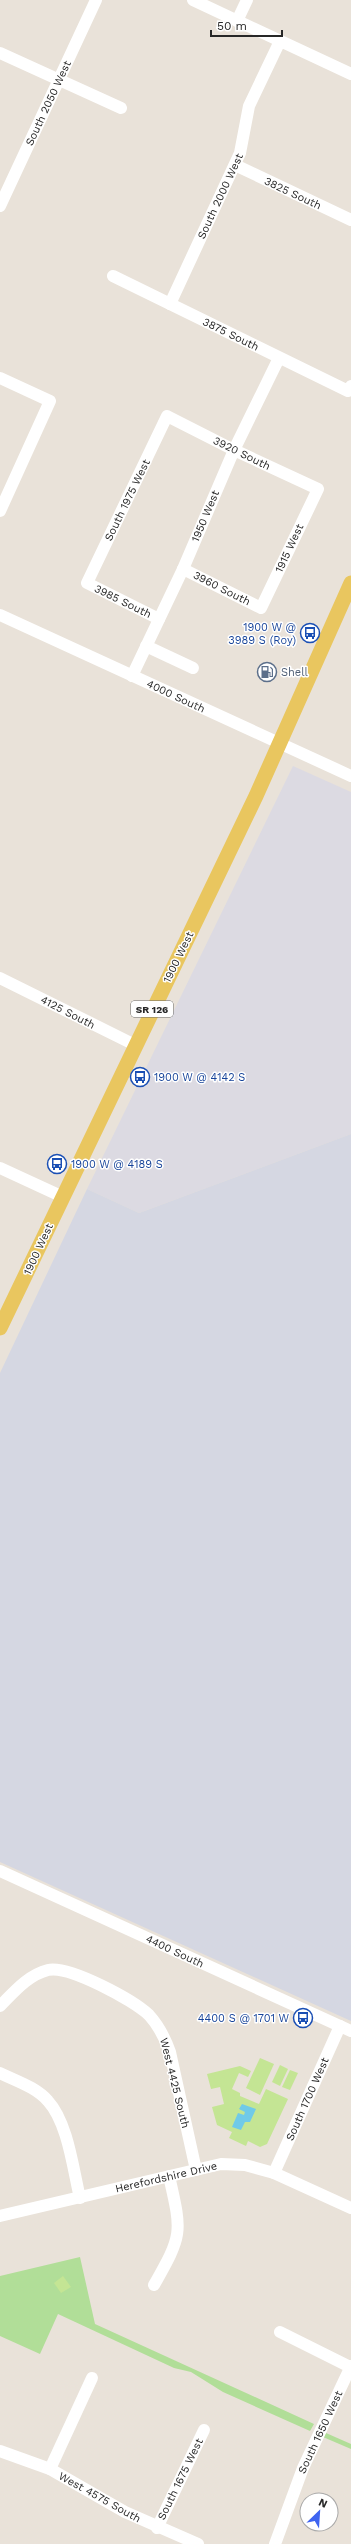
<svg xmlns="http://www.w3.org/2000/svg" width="351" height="2544" font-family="'Work Sans',sans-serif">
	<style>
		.industrial { fill: #dcdae2 }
		.airport { fill: #d5d7e2 }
		.green { fill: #b1de98 }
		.pitch { fill: #c4e594 }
		.water { fill: #70cae8 }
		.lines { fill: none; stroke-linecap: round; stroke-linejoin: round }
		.minor { stroke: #fff; stroke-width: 12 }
		.major { stroke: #e9c65f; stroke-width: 15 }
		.labels { text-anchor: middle; stroke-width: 3; stroke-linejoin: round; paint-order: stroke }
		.shield { fill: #fff; stroke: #686868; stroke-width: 1 }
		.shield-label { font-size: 10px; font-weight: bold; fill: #272727 }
		.street-label { font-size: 11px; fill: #272727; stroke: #fff }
		.transit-label { font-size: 11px; fill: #164399; stroke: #fff; text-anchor: end }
		.service-label { font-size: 11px; fill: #4e5e75; stroke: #fff; text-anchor: start }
	</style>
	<rect width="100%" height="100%" fill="#e9e2d9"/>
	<polygon class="industrial" points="293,766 351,792 351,1134 139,1213 87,1189"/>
	<polygon class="airport" points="351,1134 351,2021 0,1862 0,1373 87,1189 139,1213"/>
	<g class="green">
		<polygon points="80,2257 95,2324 314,2424 310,2431 223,2392 191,2372 174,2368 58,2314 40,2354 0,2336 0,2276"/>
		<polygon points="326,2433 351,2444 351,2449 323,2437"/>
	</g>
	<g class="pitch">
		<polygon points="260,2058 274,2064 260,2095 246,2088"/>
		<polygon points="280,2065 288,2069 280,2086 272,2082"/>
		<polygon points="240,2066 251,2071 248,2077 239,2073 232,2089 240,2093 240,2096 259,2104 266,2089 288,2099 267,2144 260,2147 248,2141 246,2146 229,2138 232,2132 217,2125 212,2107 224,2104 220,2087 211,2089 207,2074"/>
		<polygon points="290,2070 298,2073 290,2090 282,2087"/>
		<polygon points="63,2276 71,2287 61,2293 54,2283"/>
	</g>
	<polygon class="water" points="242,2104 256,2109 250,2122 245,2122 241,2130 232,2127 238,2113 244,2115 245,2112 239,2109"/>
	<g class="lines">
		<g class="minor">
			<polyline points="193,0 351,74"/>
			<polyline points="237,21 247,0"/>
			<polyline points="0,53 121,108"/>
			<polyline points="235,165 351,220"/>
			<polyline points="0,206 96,0"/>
			<polyline points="113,276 348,391 351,386"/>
			<polyline points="170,304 240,153 249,106 280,41"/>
			<polyline points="0,378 50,401 0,511"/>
			<polyline points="0,615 351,776"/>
			<polyline points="159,619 87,583 167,416 234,450 318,489 261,608 183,569"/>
			<polyline points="146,646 193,668"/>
			<polyline points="132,676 183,569 234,450 279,358"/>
			<polyline points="0,978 135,1045"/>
			<polyline points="0,1168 63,1197"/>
			<polyline points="0,1871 351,2031"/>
			<path d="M0 2006C14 1992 28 1975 48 1970 69 1965 133 2000 149 2015 159 2026 165 2038 170 2052L196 2170"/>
			<path d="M0 2073C16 2081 36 2087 48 2101 68 2123 73 2169 80 2198"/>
			<polyline points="274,2173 340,2026"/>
			<polyline points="0,2216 221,2164 245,2165 274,2173 351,2208"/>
			<path d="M154 2285C183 2234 182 2233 169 2176"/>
			<polyline points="280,2332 350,2367"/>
			<polyline points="0,2451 50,2469 125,2512 198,2544"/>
			<polyline points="50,2469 92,2378"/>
			<polyline points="157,2528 204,2430"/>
			<polyline points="275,2544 303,2468 351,2366"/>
		</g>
		<polyline class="major" points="0,1328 256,796 351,583"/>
	</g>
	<defs>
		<g id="bus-ring" transform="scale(1)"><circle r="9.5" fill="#fff" stroke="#1a4fb4" stroke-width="1.5"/><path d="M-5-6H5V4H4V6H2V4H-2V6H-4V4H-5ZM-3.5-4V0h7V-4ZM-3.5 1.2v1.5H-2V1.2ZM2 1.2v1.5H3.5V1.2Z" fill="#1a4fb4"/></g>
		<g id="fuel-ring" transform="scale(1)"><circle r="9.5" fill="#fff" stroke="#5c6f8a" stroke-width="1.5"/><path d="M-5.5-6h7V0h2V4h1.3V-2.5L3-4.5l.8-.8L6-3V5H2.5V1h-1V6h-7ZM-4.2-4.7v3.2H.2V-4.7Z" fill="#5c6f8a"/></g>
	</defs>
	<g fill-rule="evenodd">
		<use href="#bus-ring" x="310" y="633"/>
		<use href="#fuel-ring" x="267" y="672"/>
		<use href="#bus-ring" x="140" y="1077"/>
		<use href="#bus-ring" x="57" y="1164"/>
		<use href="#bus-ring" x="303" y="2018"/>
	</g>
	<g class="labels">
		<rect class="shield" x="131" y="1001" width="42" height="16" rx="3"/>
		<g class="shield-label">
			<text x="152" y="1013">SR 126</text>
		</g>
		<g class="street-label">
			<text transform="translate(48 103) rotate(-65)" y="4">South 2050 West</text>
			<text transform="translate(293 193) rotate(25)" y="4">3825 South</text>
			<text transform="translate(220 196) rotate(-65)" y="4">South 2000 West</text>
			<text transform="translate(231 334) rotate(26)" y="4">3875 South</text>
			<text transform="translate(242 453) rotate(26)" y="4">3920 South</text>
			<text transform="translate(127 500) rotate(-64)" y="4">South 1975 West</text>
			<text transform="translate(205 516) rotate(-67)" y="4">1950 West</text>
			<text transform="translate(289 548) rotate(-65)" y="4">1915 West</text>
			<text transform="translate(222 588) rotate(27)" y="4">3960 South</text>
			<text transform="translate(123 601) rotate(26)" y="4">3985 South</text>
			<text transform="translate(176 696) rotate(25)" y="4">4000 South</text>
			<text transform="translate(178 957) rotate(-64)" y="4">1900 West</text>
			<text transform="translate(68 1012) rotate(27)" y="4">4125 South</text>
			<text transform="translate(38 1249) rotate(-65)" y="4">1900 West</text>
			<text transform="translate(175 1951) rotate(25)" y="4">4400 South</text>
			<text transform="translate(175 2083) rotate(76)" y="4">West 4425 South</text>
			<text transform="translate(307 2099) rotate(-66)" y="4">South 1700 West</text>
			<text transform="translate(166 2177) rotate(-13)" y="4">Herefordshire Drive</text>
			<text transform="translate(320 2432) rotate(-65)" y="4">South 1650 West</text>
			<text transform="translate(180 2479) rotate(-64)" y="4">South 1675 West</text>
			<text transform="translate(100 2497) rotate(29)" y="4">West 4575 South</text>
		</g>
		<g class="transit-label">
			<text x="296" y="631">1900 W @<tspan x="296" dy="13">3989 S (Roy)</tspan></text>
			<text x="154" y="1081" text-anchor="start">1900 W @ 4142 S</text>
			<text x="71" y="1168" text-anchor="start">1900 W @ 4189 S</text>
			<text x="289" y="2022">4400 S @ 1701 W</text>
		</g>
		<g class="service-label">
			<text x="281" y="676">Shell</text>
		</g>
	</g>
	<g transform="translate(319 2512) rotate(25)"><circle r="19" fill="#ffffff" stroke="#a9a9a9"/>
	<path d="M0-3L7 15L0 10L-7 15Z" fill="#3f64f0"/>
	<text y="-6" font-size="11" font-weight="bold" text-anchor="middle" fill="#272727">N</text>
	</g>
	<path d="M211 30v6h71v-6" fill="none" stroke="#272727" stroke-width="2"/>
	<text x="217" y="30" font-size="12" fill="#272727" stroke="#ffffff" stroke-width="3" paint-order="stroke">50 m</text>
</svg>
